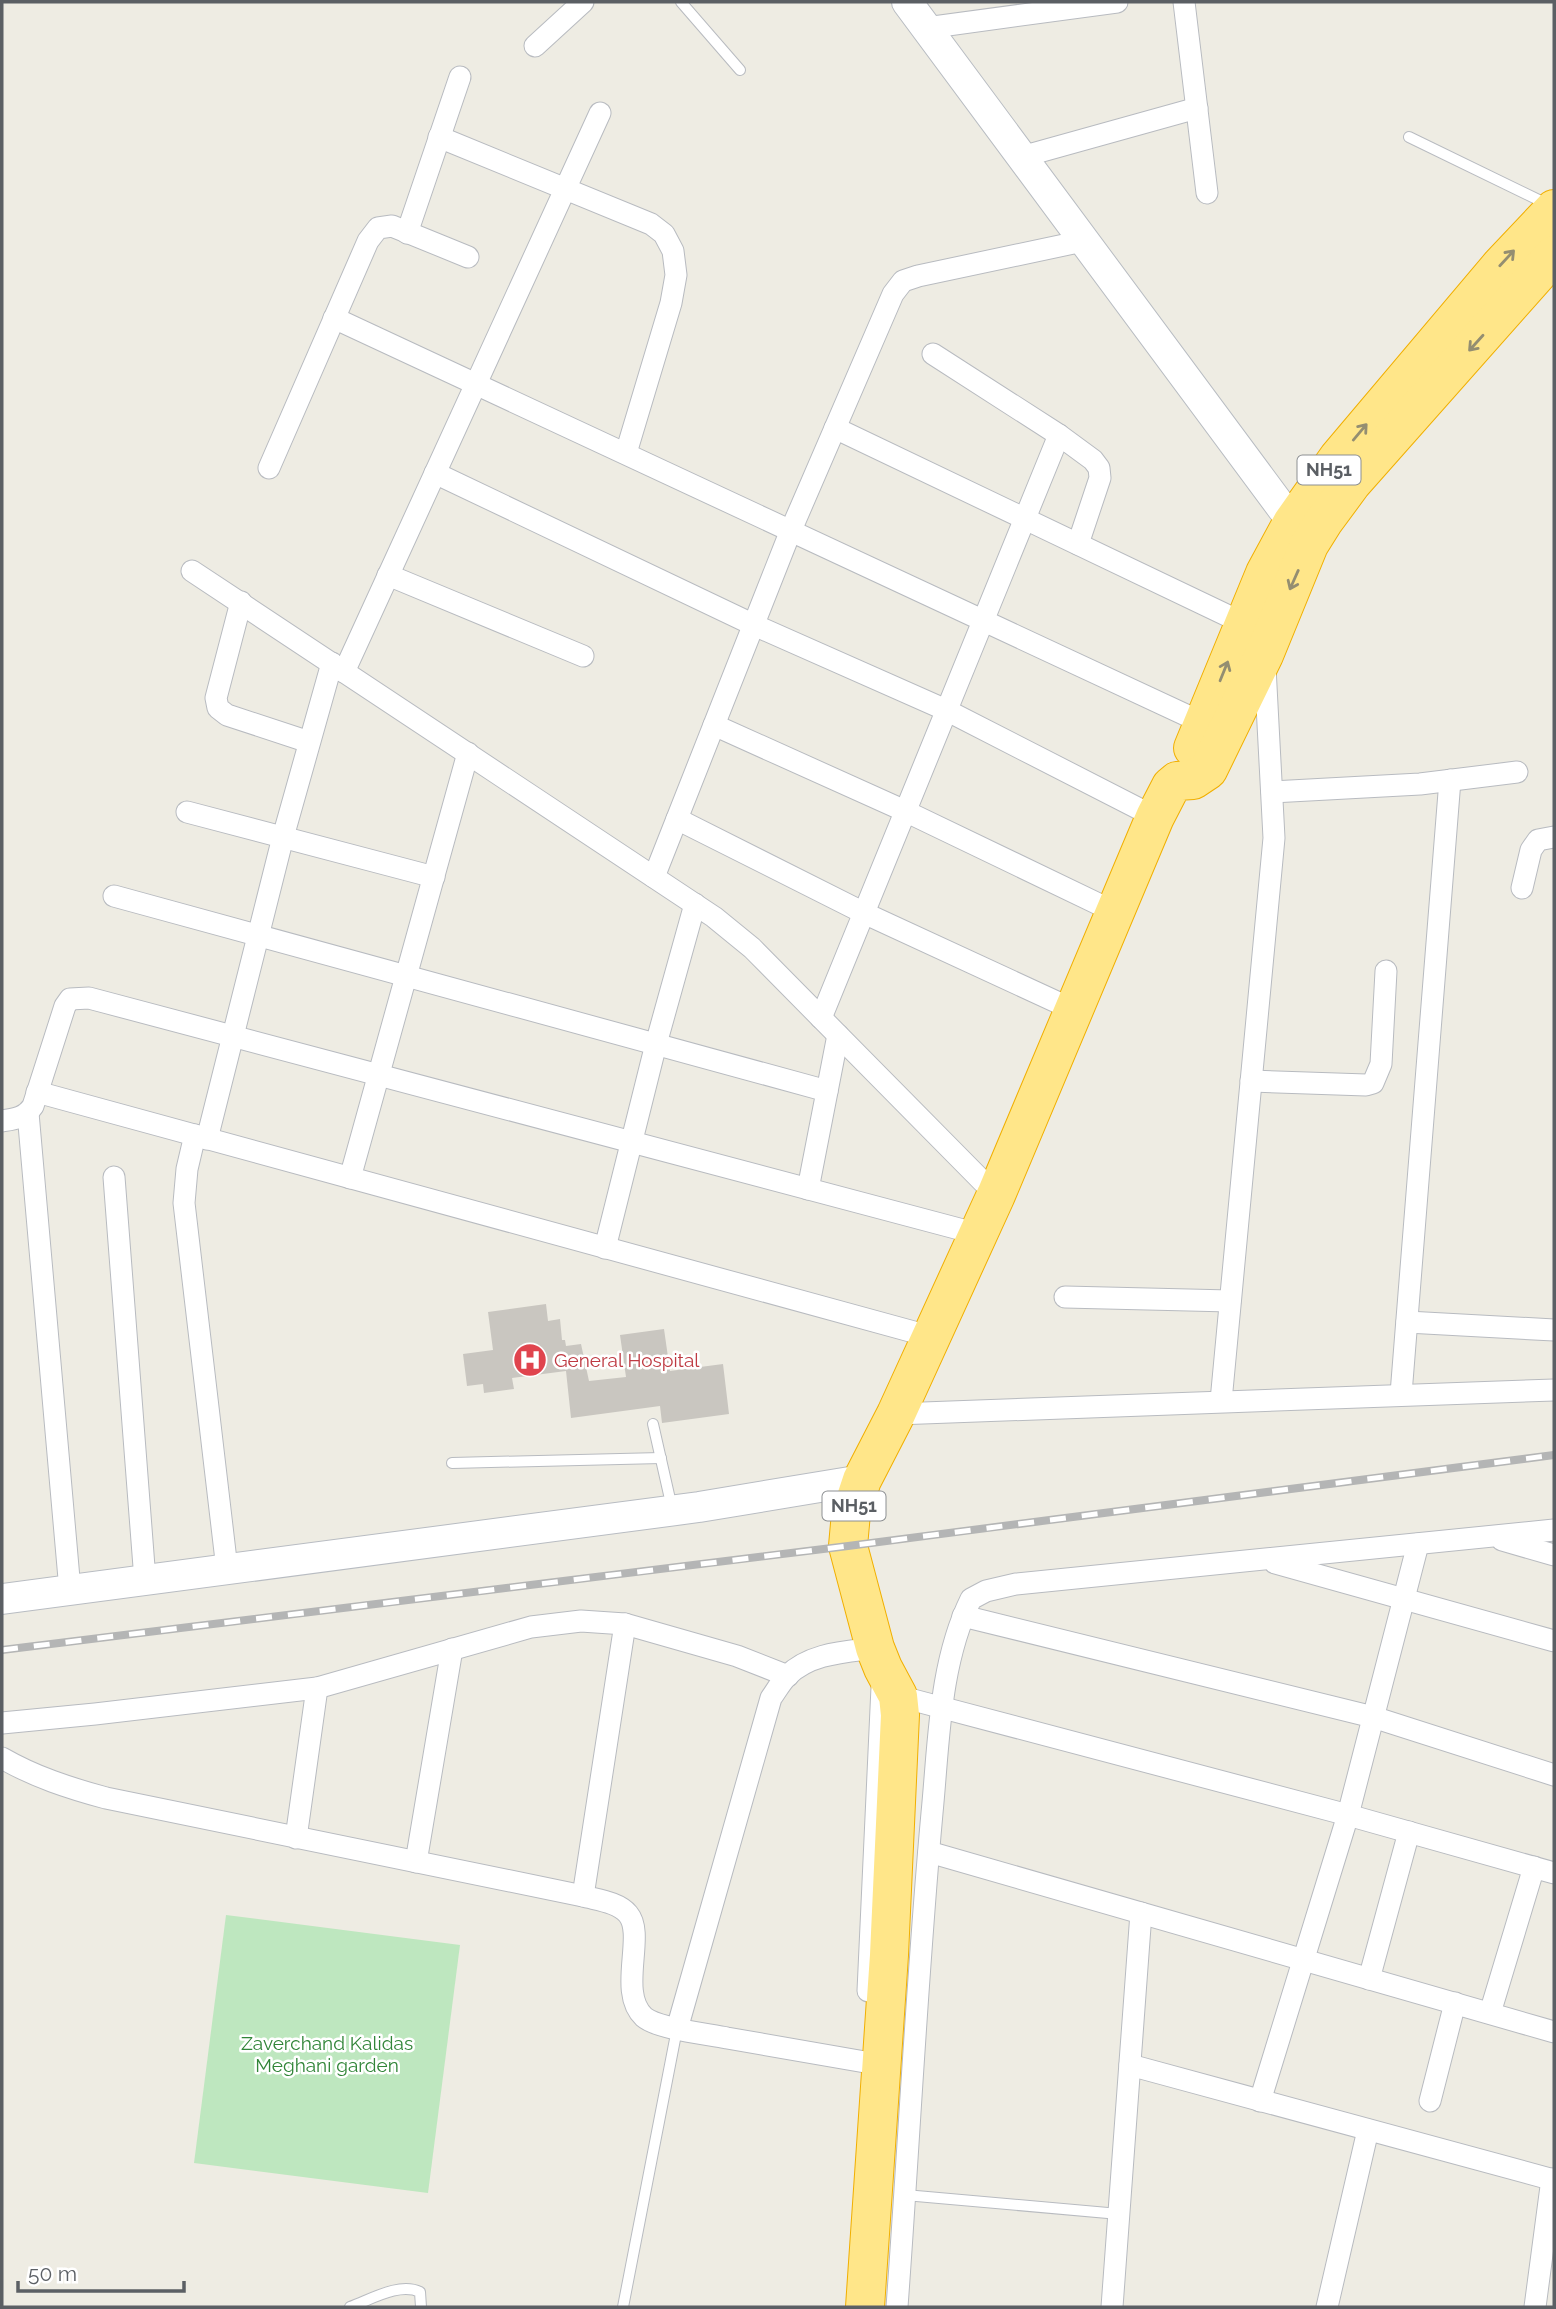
<svg xmlns="http://www.w3.org/2000/svg" width="1556" height="2309" font-family="Raleway,sans-serif">
	<style>
		.green { fill: #bee7bf }
		.building { fill: #c9c6c0 }
		.lines { fill: none; stroke-linecap: round; stroke-linejoin: round }
		.lane-casing { stroke: #b8bbc0; stroke-width: 12 }
		.street-casing { stroke: #b8bbc0; stroke-width: 23 }
		.secondary-casing { stroke: #b8bcc2; stroke-width: 32 }
		.highway-casing { stroke: #f1af00; stroke-width: 40 }
		.lane { stroke: #fff; stroke-width: 10 }
		.street { stroke: #fff; stroke-width: 21 }
		.secondary { stroke: #fff; stroke-width: 30 }
		.highway { stroke: #ffe689; stroke-width: 38 }
		.rail-casing { stroke: #b4b5b5; stroke-width: 8 }
		.rail { stroke: #fff; stroke-width: 5; stroke-dasharray: 16; stroke-linecap: butt }
		.oneway { stroke: #948e71 }
		.labels { text-anchor: middle; stroke-width: 5; stroke-linejoin: round; paint-order: stroke }
		.shield { fill: #fff; stroke: #8c8f92; stroke-width: 2 }
		.shield-label { font-size: 18px; font-weight: bold; fill: #5b5f64 }
		.health-label { font-size: 19px; fill: #be3a42; stroke: #fff; text-anchor: start }
		.park-label { font-size: 19px; fill: #318538; stroke: #fff }
	</style>
	<rect width="100%" height="100%" fill="#eeece3"/>
	<polygon class="green" points="226,1915 460,1945 428,2193 194,2163"/>
	<polygon class="building" points="546,1304 548,1321 560,1319 562,1340 565,1340 566,1346 581,1344 589,1381 626,1377 620,1335 664,1329 670,1371 723,1364 729,1414 662,1423 660,1406 571,1418 566,1371 512,1378 514,1389 484,1393 483,1384 467,1386 463,1354 493,1350 488,1312"/>
	<g class="lines">
		<g class="lane-casing">
			<g id="lane">
				<polyline points="681,2 740,70"/>
				<polyline points="1409,137 1549,205"/>
				<polyline points="653,1424 672,1508"/>
				<polyline points="452,1463 661,1458"/>
				<polyline points="905,2195 1119,2214"/>
				<path d="M350 2307C370 2300 399 2282 420 2292L421 2307"/>
				<polyline points="623,2307 677,2029"/>
			</g>
		</g>
		<g class="street-casing">
			<g id="street">
				<polyline points="1184,2 1207,193"/>
				<polyline points="926,28 1117,2"/>
				<polyline points="535,46 583,2"/>
				<polyline points="439,137 651,224 664,234 673,251 676,275 671,303 626,453"/>
				<polyline points="1021,157 1197,108"/>
				<polyline points="407,233 460,77"/>
				<polyline points="334,318 1203,723"/>
				<polyline points="933,354 1059,435 1093,460 1099,468 1100,478 1078,544"/>
				<polyline points="835,428 1243,623"/>
				<polyline points="269,468 368,241 378,228 392,226 468,257"/>
				<polyline points="435,473 754,625 946,710 1155,817"/>
				<polyline points="192,571 714,917 752,948 996,1195"/>
				<polyline points="388,575 583,656"/>
				<polyline points="241,602 216,698 218,708 227,715 309,742"/>
				<polyline points="344,672 600,113"/>
				<polyline points="714,725 905,811 1115,912"/>
				<polyline points="1272,792 1420,784 1517,772"/>
				<polyline points="187,812 434,877"/>
				<polyline points="677,819 864,913 1074,1010"/>
				<polyline points="654,877 791,530 893,294 903,281 918,276 1083,241"/>
				<polyline points="1522,888 1531,850 1538,840 1554,837"/>
				<polyline points="114,896 827,1091"/>
				<polyline points="821,1018 1059,435"/>
				<polyline points="1251,1081 1366,1085 1373,1083 1381,1064 1386,971"/>
				<polyline points="37,1092 932,1337"/>
				<polyline points="28,1113 70,1590"/>
				<path d="M2 1121C15 1119 25 1118 33 1106L65 1006 70 999 89 998 978 1234"/>
				<polyline points="195,1135 187,1169 184,1203 227,1569"/>
				<polyline points="207,1139 283,837 332,663"/>
				<polyline points="114,1177 145,1580"/>
				<polyline points="350,1178 468,753"/>
				<polyline points="808,1189 838,1035"/>
				<polyline points="605,1248 656,1044 695,904"/>
				<polyline points="1065,1297 1230,1301"/>
				<polyline points="1407,1322 1554,1330"/>
				<polyline points="1401,1394 1450,780"/>
				<polyline points="1221,1401 1274,838 1265,667"/>
				<polyline points="896,1414 1554,1390"/>
				<polyline points="1502,1540 1554,1555"/>
				<polyline points="1275,1563 1554,1641"/>
				<polyline points="963,1616 1373,1717 1554,1775"/>
				<polyline points="898,1696 1348,1815 1554,1873"/>
				<polyline points="2,1723 95,1714 317,1688 531,1627 581,1621 625,1624 737,1656 788,1676"/>
				<path d="M2 1758C35 1777 69 1788 106 1798L583 1896C597 1900 618 1902 628 1914 646 1935 617 1992 644 2017 658 2029 708 2034 727 2038 773 2046 819 2054 865 2062"/>
				<polyline points="296,1838 317,1688"/>
				<polyline points="929,1852 1554,2032"/>
				<polyline points="416,1862 452,1649"/>
				<polyline points="583,1896 625,1624"/>
				<polyline points="1369,1979 1409,1832"/>
				<polyline points="868,1991 882,1687"/>
				<polyline points="1490,2013 1534,1867"/>
				<path d="M677 2029 771 1698C776 1691 781 1682 787 1676 810 1653 845 1652 875 1648"/>
				<polyline points="1130,2065 1554,2180"/>
				<polyline points="1260,2101 1348,1815 1418,1544"/>
				<polyline points="1430,2101 1455,2003"/>
				<path d="M897 2307C909 2143 917 1977 932 1813 939 1742 939 1664 971 1599L986 1591 1016 1584 1554 1530"/>
				<polyline points="1112,2307 1141,1913"/>
				<polyline points="1327,2307 1368,2130"/>
				<polyline points="1535,2307 1552,2179"/>
			</g>
		</g>
		<g class="secondary-casing">
			<g id="secondary">
				<polyline points="907,2 1305,539"/>
				<polyline points="2,1599 699,1507 862,1480"/>
			</g>
		</g>
		<g class="highway-casing">
			<g id="highway">
				<polyline points="1193,748 1265,573 1292,523 1338,458 1501,265 1554,209"/>
				<polyline points="865,2307 889,1955 900,1715 898,1696 883,1668 875,1648 848,1546 851,1513 862,1480 896,1414 996,1195 1155,817 1171,786 1177,781 1193,780 1208,770 1264,655 1309,545 1324,521 1352,483 1554,255"/>
			</g>
		</g>
		<use href="#lane" class="lane"/>
		<use href="#street" class="street"/>
		<use href="#secondary" class="secondary"/>
		<use href="#highway" class="highway"/>
		<g class="rail-casing">
			<polyline id="rail" points="2,1650 848,1546 1554,1455"/>
		</g>
		<use href="#rail" class="rail"/>
	</g>
	<defs><path id="oneway-shaft" d="M-6 0H5M1.5-3L5.5 0L1.5 3" fill="none" stroke-width="1.6" stroke-linecap="round" stroke-linejoin="round" transform="scale(1.75)"/></defs>
	<g class="oneway">
		<use href="#oneway-shaft" transform="translate(1507 258) rotate(-47)"/>
		<use href="#oneway-shaft" transform="translate(1476 343) rotate(132)"/>
		<use href="#oneway-shaft" transform="translate(1360 432) rotate(-50)"/>
		<use href="#oneway-shaft" transform="translate(1294 580) rotate(114)"/>
		<use href="#oneway-shaft" transform="translate(1224 671) rotate(-68)"/>
	</g>
	<defs>
		<g id="hospital-disc" transform="scale(1.75)"><circle r="9.5" fill="#e0444e" stroke="#fff"/><path d="M-5-5h3v3.5h4V-5h3V5h-3V1.5h-4V5h-3Z" fill="#fff"/></g>
	</defs>
	<g fill-rule="evenodd">
		<use href="#hospital-disc" x="530" y="1360"/>
	</g>
	<g class="labels">
		<g class="shield">
			<rect x="1297.5" y="455.5" width="63" height="29" rx="5"/>
			<rect x="822.5" y="1491.5" width="63" height="29" rx="5"/>
		</g>
		<g class="shield-label">
			<text x="1329" y="476">NH51</text>
			<text x="854" y="1512">NH51</text>
		</g>
		<g class="health-label">
			<text x="554" y="1367">General Hospital</text>
		</g>
		<g class="park-label">
			<text x="327" y="2050">Zaverchand Kalidas<tspan x="327" dy="22">Meghani garden</tspan></text>
		</g>
	</g>
	<rect width="1556" height="2309" fill="none" stroke="#5b5f64" stroke-width="7"/>
	<path d="M18 2281v10h166v-10" fill="none" stroke="#5b5f64" stroke-width="3.5"/>
	<text x="28" y="2281" font-size="21" fill="#5b5f64" stroke="#ffffff" stroke-width="5" paint-order="stroke">50 m</text>
</svg>
